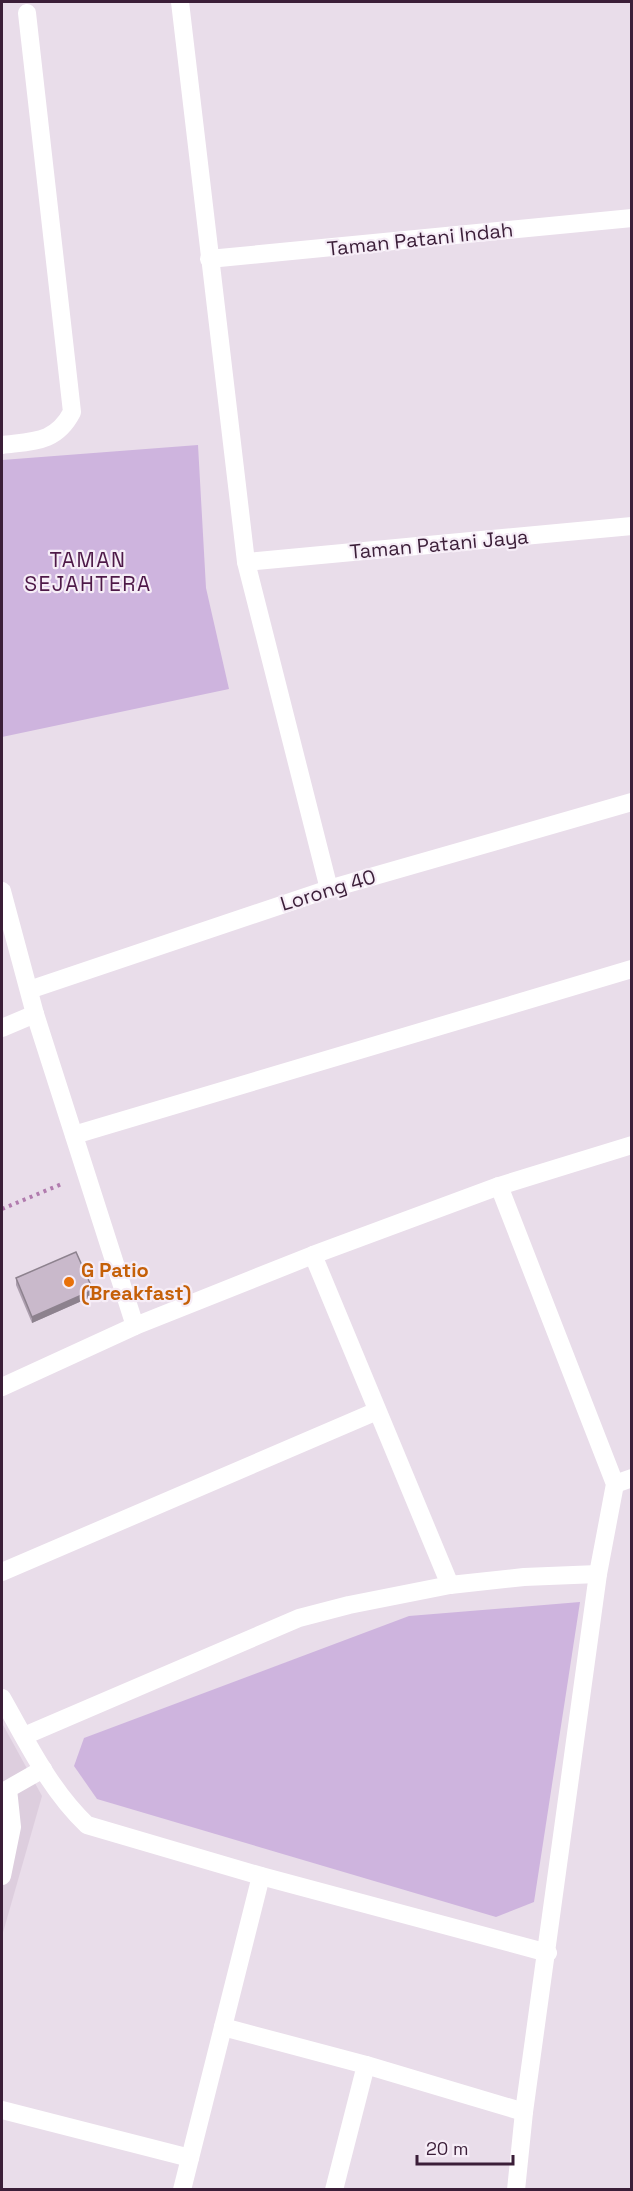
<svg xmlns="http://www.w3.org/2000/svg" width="633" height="2191" font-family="'Space Grotesk',sans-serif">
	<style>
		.built { fill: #ddcede }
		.green { fill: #ceb4de }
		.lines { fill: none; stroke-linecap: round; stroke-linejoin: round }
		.path { stroke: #b17bae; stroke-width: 4; stroke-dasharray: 3 4.5; stroke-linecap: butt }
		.minor { stroke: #fff; stroke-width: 18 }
		.wall { fill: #ad9faf }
		.shaded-wall { fill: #8d828e }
		.building { fill: #c9b9cb; stroke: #8d828e; stroke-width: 1.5 }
		.food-dot { fill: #e8710a; stroke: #f6edf7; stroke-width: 2 }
		.labels { text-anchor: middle; stroke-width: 4.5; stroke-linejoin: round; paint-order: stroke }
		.street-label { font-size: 20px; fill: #3b1e38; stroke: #f6edf7 }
		.food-label { font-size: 20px; font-weight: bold; fill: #c56008; stroke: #f6edf7; text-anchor: start }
		.neighbourhood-label { font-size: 21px; letter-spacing: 1.5px; fill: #4e1948; stroke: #f6edf7 }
	</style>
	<rect width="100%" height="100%" fill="#e9ddea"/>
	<polygon class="built" points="2,1723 42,1796 2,1936"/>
	<g class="green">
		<polygon points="198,445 206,588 229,689 2,737 2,460"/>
		<polygon points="580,1602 534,1902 496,1917 97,1799 74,1766 84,1738 409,1616"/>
	</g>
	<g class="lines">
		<polyline class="path" points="2,1209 64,1183"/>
		<g class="minor">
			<polyline points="180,2 246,562 329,889"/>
			<polyline points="209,259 632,218"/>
			<path d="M2 445C33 441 56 443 72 412L27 13"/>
			<polyline points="246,562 632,526"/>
			<polyline points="2,891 35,1014 135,1326"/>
			<polyline points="29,990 329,889 632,802"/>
			<polyline points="2,1028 35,1014"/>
			<polyline points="74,1135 632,969"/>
			<polyline points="499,1186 615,1484 598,1574 524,2112 516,2190"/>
			<polyline points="313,1255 450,1585"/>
			<polyline points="2,1387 135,1326 313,1255 499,1186 632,1145"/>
			<polyline points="615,1484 632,1478"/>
			<polyline points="2,1572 377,1411"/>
			<path d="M2 1698C27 1742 50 1790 87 1825L261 1876 548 1953"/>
			<polyline points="24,1736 299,1618 349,1605 450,1585 524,1577 598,1574"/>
			<polyline points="2,1876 12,1827 8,1789 43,1769"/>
			<polyline points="223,2027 366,2065 524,2112"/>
			<polyline points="2,2110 190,2158"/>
			<polyline points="182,2190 261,1876"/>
			<polyline points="334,2190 366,2065"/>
		</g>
	</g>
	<polygon class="wall" points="16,1278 93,1296 32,1323 16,1285"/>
	<polygon class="shaded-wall" points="93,1290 93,1296 32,1323 32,1317"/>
	<polygon class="building" points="76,1252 93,1290 32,1317 16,1278"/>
	<circle class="food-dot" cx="69" cy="1282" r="6"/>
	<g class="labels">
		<g class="street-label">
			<text transform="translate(420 239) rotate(-6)" y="7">Taman Patani Indah</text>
			<text transform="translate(439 544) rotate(-5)" y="7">Taman Patani Jaya</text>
			<text transform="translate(328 890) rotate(-17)" y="7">Lorong 40</text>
		</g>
		<g class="food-label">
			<text x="81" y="1277">G Patio<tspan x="81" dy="23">(Breakfast)</tspan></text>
		</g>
		<g class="neighbourhood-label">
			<text x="88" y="567">TAMAN<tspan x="88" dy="24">SEJAHTERA</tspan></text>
		</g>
	</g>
	<rect width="633" height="2191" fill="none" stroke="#3b1e38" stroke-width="6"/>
	<path d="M417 2155v9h96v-9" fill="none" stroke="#3b1e38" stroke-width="3"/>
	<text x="426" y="2155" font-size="18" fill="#3b1e38" stroke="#f6edf7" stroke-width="4.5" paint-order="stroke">20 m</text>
</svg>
